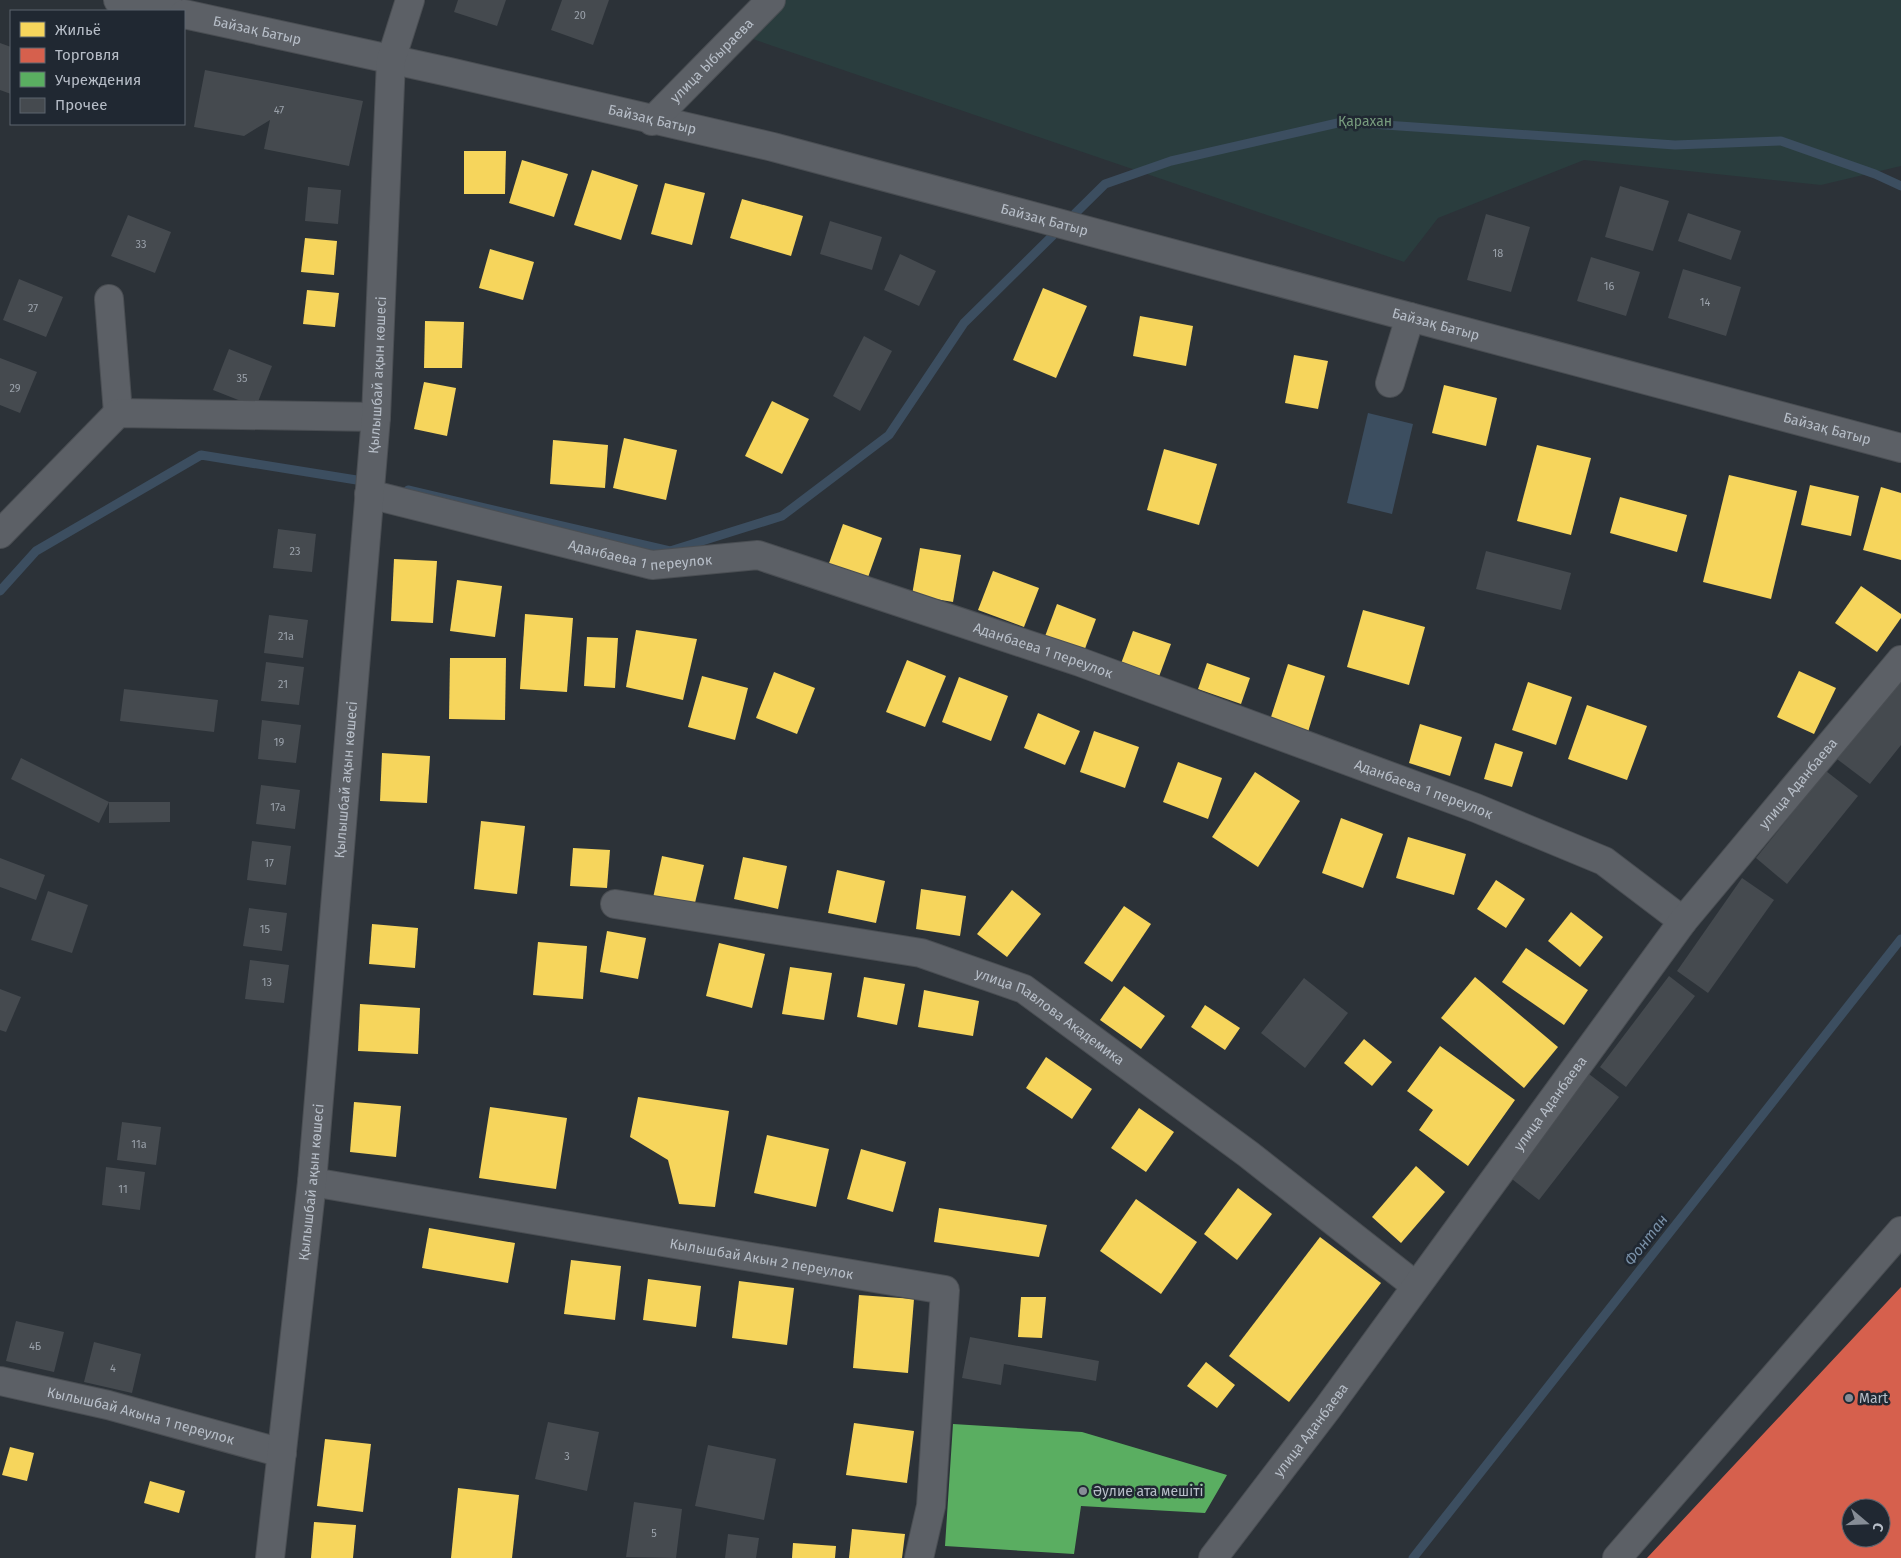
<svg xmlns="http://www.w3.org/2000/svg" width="1901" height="1558" font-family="'Fira Sans',sans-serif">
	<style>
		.green { fill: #2a3d3e }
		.water { fill: #3c4e60 }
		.homes { fill: #f6d55c }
		.shops { fill: #d6604d; fill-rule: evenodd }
		.public { fill: #5aae61 }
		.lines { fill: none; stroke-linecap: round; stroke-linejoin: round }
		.stream { stroke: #3c4e60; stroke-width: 9 }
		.building { fill: #454a4f }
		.minor-casing { stroke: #4a4e53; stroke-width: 30 }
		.minor { stroke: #5c6066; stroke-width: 28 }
		.poi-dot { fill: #868d96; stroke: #202832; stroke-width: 2 }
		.labels { text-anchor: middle; stroke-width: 5; stroke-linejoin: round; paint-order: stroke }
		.number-label { font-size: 11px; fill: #9aa1aa }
		.street-label { font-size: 14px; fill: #b7bec8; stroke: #202832 }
		.park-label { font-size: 14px; fill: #779b7d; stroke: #202832 }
		.poi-label { font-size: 14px; fill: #b7bec8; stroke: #202832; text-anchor: start }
		.water-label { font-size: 15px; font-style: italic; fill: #7a91a8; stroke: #202832 }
	</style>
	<rect width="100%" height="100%" fill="#2c3238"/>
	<polygon class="green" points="774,0 1901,0 1901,166 1821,185 1584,160 1438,218 1404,262 741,35"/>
	<polygon class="water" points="1368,413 1413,424 1392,514 1347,503"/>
	<g class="homes">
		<polygon points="464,151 506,151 505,194 464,194"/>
		<polygon points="522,160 568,174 554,217 509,203"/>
		<polygon points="592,170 638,185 621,240 574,225"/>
		<polygon points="665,183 705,193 692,245 651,234"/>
		<polygon points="742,199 803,216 791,256 730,238"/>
		<polygon points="305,238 337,241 334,275 301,272"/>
		<polygon points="490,249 534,262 523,300 479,288"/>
		<polygon points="1043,288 1087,306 1056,378 1013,360"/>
		<polygon points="307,290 339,293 335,327 303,324"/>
		<polygon points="1140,316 1193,326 1186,366 1133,356"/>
		<polygon points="425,321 464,322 462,368 424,368"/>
		<polygon points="1294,355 1328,361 1318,409 1285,403"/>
		<polygon points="424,382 456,388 447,436 414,429"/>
		<polygon points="1444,385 1497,398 1486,446 1432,433"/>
		<polygon points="772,401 809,419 782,474 745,456"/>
		<polygon points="624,438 677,450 666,500 613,488"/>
		<polygon points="553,440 608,445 605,488 550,484"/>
		<polygon points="1537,445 1591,458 1571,535 1517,521"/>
		<polygon points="1164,449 1217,464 1199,525 1147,510"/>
		<polygon points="1729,475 1797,491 1771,599 1703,582"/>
		<polygon points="1810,485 1859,496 1851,536 1801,525"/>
		<polygon points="1881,487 1901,493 1901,560 1863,550"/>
		<polygon points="1620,497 1687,515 1677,552 1610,533"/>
		<polygon points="843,524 882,538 867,580 828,566"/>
		<polygon points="920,548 961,555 953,602 912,595"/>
		<polygon points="394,559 437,561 433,623 391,621"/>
		<polygon points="993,571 1039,588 1024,627 978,610"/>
		<polygon points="457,580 502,586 495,637 450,631"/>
		<polygon points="1861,586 1901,614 1901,618 1877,652 1835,623"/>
		<polygon points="1057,604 1096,619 1083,654 1044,639"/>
		<polygon points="1363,610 1425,627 1409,685 1347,667"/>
		<polygon points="525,614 573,618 567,692 520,689"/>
		<polygon points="636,630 697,639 683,700 626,687"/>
		<polygon points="1133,631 1171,644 1157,682 1119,669"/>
		<polygon points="587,637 618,638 615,688 584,686"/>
		<polygon points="450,658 506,658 505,720 449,719"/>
		<polygon points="907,660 946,676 925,727 886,712"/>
		<polygon points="1207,663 1250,678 1241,704 1198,689"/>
		<polygon points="1288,664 1325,676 1308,732 1270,720"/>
		<polygon points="1799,671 1836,688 1814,734 1777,717"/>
		<polygon points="774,672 815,688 797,734 756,718"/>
		<polygon points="702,676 748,688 735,740 688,727"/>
		<polygon points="959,677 1008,696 991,741 942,722"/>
		<polygon points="1528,682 1572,697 1556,745 1512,730"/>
		<polygon points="1587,705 1647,726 1627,780 1568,759"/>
		<polygon points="1038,713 1080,731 1065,765 1024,748"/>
		<polygon points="1420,724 1462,737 1450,776 1409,763"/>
		<polygon points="1094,731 1139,747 1125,788 1080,772"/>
		<polygon points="1495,743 1523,752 1512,787 1484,779"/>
		<polygon points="382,753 430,756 427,803 380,801"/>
		<polygon points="1178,762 1222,778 1208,819 1163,802"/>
		<polygon points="1255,772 1300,801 1258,867 1212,837"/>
		<polygon points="1341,818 1383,834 1363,888 1322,873"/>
		<polygon points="481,821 525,826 517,894 474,889"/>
		<polygon points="1408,837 1466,854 1454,895 1396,878"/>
		<polygon points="573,848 610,850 607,888 570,886"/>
		<polygon points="662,856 704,865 694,907 653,898"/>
		<polygon points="743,857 787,866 778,909 734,899"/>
		<polygon points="837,870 885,881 876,923 828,913"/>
		<polygon points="1496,880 1525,899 1506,928 1477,909"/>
		<polygon points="921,889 966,896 960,936 916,929"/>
		<polygon points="1012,890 1041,914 1007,957 977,934"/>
		<polygon points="1124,906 1151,924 1112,982 1084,963"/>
		<polygon points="1571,912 1603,937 1580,967 1548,941"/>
		<polygon points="372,924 418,928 415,968 369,964"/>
		<polygon points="607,931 646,938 638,979 600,972"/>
		<polygon points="538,942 587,946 583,999 533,995"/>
		<polygon points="719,943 765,954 752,1008 706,996"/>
		<polygon points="1526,948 1588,990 1564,1025 1502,982"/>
		<polygon points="790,967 832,973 824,1020 782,1014"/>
		<polygon points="864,977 905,984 897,1025 857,1017"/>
		<polygon points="1475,977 1558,1047 1524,1088 1441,1018"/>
		<polygon points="1124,986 1165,1016 1141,1049 1100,1020"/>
		<polygon points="924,990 979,1001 973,1036 918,1027"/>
		<polygon points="360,1004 420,1008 418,1054 358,1051"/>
		<polygon points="1205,1005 1240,1028 1225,1050 1191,1027"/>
		<polygon points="1364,1039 1392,1062 1372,1086 1344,1063"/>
		<polygon points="1440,1046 1515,1100 1468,1166 1419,1130 1433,1110 1407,1091"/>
		<polygon points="1046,1057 1092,1089 1072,1119 1026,1088"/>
		<polygon points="638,1097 729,1111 715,1207 679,1204 668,1160 630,1137"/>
		<polygon points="354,1102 401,1106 396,1157 350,1152"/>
		<polygon points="490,1107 567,1118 556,1189 479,1178"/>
		<polygon points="1139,1108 1174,1132 1146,1172 1111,1148"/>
		<polygon points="767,1135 829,1149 816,1207 754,1193"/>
		<polygon points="861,1149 906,1162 893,1212 847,1199"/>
		<polygon points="1416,1166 1445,1192 1401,1243 1372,1217"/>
		<polygon points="1238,1188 1272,1214 1237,1260 1204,1234"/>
		<polygon points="1136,1199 1197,1242 1161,1294 1100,1251"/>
		<polygon points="939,1208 1047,1225 1039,1257 934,1242"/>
		<polygon points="429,1228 515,1243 508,1283 422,1268"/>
		<polygon points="1320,1237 1381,1283 1289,1402 1229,1356"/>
		<polygon points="571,1260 621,1266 615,1320 564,1314"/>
		<polygon points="648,1279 701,1286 696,1327 643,1320"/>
		<polygon points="739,1281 794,1288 787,1345 732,1338"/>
		<polygon points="859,1295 914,1299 908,1373 853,1368"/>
		<polygon points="1021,1297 1046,1297 1042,1338 1018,1337"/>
		<polygon points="1206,1362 1235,1385 1217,1408 1187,1386"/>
		<polygon points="854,1423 914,1431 907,1483 846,1475"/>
		<polygon points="325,1439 371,1444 363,1512 317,1506"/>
		<polygon points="10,1447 34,1453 27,1481 2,1475"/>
		<polygon points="150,1481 185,1491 179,1513 144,1503"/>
		<polygon points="458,1488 519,1495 512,1558 451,1558"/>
		<polygon points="314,1522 356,1525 353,1558 311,1558"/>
		<polygon points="852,1529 905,1534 902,1558 849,1558"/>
		<polygon points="793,1543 836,1546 835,1558 792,1558"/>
	</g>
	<path class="shops" d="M1901 1287V1558H1647ZM1851 1508H1881V1538H1851Z"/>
	<polygon class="public" points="953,1424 1082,1432 1227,1475 1205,1513 1081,1506 1074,1554 945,1546"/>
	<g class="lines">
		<g class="stream">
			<polyline points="408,490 670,551 782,516 889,435 964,323 1105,184 1171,161 1342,122 1675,145 1781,141 1875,174 1901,186"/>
			<polyline points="0,591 36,551 201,455 369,482"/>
			<polyline points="1413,1558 1901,939"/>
		</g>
	</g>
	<g class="building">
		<polygon points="458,0 506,0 497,26 454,12"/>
		<polygon points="562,0 609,0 593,45 551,30"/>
		<polygon points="0,43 11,47 11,94 0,90"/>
		<polygon points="205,70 363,101 349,166 264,149 270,120 244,136 194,127"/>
		<polygon points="1620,186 1669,201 1653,251 1605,237"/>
		<polygon points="308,187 341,190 338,224 305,221"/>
		<polygon points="1688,213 1741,231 1731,260 1678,241"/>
		<polygon points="1486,214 1530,227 1511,292 1467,280"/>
		<polygon points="128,215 171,232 155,273 111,256"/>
		<polygon points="830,221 882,237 872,270 820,254"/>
		<polygon points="900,254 936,271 919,306 884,290"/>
		<polygon points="1591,257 1640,272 1626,316 1577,301"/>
		<polygon points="1683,269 1741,287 1726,336 1668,318"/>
		<polygon points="19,279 63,297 46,337 3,320"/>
		<polygon points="864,336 892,351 860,411 833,396"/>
		<polygon points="229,349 272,366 256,407 213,390"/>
		<polygon points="0,358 37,372 20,413 0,405"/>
		<polygon points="278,529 316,534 312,572 273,568"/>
		<polygon points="1486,551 1571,573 1561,610 1476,589"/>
		<polygon points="269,615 308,620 303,658 264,653"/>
		<polygon points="266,662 304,667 299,705 261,701"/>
		<polygon points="1901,676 1901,745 1870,784 1837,759"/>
		<polygon points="124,689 218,700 214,732 120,721"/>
		<polygon points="262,720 301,725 296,763 258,759"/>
		<polygon points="21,758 109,802 99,823 11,779"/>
		<polygon points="1826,771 1858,796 1787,884 1756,858"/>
		<polygon points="261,785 300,790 295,829 256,824"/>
		<polygon points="109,802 170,802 170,822 109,823"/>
		<polygon points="252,841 291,846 286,885 247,880"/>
		<polygon points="0,858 45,875 36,900 0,887"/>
		<polygon points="1742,878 1774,900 1708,993 1677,971"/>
		<polygon points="48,891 88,905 72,953 31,940"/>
		<polygon points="249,908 287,913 282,951 243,946"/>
		<polygon points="250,960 289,965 284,1003 245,999"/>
		<polygon points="1669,976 1695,996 1626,1087 1600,1067"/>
		<polygon points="1304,978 1348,1013 1305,1068 1261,1033"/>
		<polygon points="0,989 21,997 6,1032 0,1030"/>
		<polygon points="1589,1074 1619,1097 1539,1200 1508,1176"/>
		<polygon points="122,1122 161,1127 156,1165 117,1160"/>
		<polygon points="106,1167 145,1172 140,1210 102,1205"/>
		<polygon points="16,1321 64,1332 54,1372 6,1361"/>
		<polygon points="970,1337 1099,1361 1096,1381 1004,1364 1001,1385 962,1378"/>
		<polygon points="94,1342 141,1354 132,1393 84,1382"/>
		<polygon points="548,1422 599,1432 587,1491 535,1479"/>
		<polygon points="708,1445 776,1459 764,1520 695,1506"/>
		<polygon points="634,1502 682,1509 676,1558 626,1557"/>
		<polygon points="728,1534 759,1538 756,1558 725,1558"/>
	</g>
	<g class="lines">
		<g class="minor-casing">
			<g id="minor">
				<polyline points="118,0 172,11"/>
				<path id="s1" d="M184 14 449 72 773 147 1901 448"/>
				<path id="s2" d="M652 121 771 0"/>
				<polyline points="109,299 118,413"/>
				<polyline points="1390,383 1410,317"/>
				<path id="s3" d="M369 494 652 565 758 555 1080 662 1476 808 1604 861 1683 921"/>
				<polyline points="0,534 118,413 376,417"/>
				<path id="s4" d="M615 904 921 953 1024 989 1248 1154 1416 1286"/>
				<path id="s5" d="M312 1182 945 1290 931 1506 919 1558"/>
				<path id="s6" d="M0 1381 108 1405 282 1453"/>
				<path id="s7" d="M270 1558 312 1182 376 417 391 60 410 0"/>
				<path id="s8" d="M1213 1558 1327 1409 1683 921 1901 660"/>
				<polyline points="1617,1558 1901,1231"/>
			</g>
		</g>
		<use href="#minor" class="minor"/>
	</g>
	<g class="poi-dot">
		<circle cx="1849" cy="1398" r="5"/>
		<circle cx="1083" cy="1491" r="5"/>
	</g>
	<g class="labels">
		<g class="number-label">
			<text x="580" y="19">20</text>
			<text x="279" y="114">47</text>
			<text x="141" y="248">33</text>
			<text x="1498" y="257">18</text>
			<text x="1609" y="290">16</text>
			<text x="1705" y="306">14</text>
			<text x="33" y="312">27</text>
			<text x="242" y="382">35</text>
			<text x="15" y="392">29</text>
			<text x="295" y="555">23</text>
			<text x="286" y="640">21а</text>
			<text x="283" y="688">21</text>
			<text x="279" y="746">19</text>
			<text x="278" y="811">17а</text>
			<text x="269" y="867">17</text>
			<text x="265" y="933">15</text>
			<text x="267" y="986">13</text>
			<text x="139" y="1148">11а</text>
			<text x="123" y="1193">11</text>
			<text x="35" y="1350">4Б</text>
			<text x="113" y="1372">4</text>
			<text x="567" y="1460">3</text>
			<text x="654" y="1537">5</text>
		</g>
		<g class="street-label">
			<text dy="5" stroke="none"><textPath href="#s1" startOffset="75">Байзақ Батыр</textPath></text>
			<text dy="5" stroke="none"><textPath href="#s2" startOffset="85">улица Ыбыраева</textPath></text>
			<text dy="5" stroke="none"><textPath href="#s1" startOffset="480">Байзақ Батыр</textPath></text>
			<text dy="5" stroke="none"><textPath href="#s1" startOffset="885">Байзақ Батыр</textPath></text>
			<text dy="5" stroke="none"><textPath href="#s1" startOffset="1290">Байзақ Батыр</textPath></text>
			<text dy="5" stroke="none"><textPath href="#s7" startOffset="1188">Қылышбай ақын көшесі</textPath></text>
			<text dy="5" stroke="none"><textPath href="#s1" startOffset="1695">Байзақ Батыр</textPath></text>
			<text dy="5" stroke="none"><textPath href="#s3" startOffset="279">Аданбаева 1 переулок</textPath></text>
			<text dy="5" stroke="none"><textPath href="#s3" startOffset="699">Аданбаева 1 переулок</textPath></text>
			<text dy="5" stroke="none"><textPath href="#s7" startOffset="782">Қылышбай ақын көшесі</textPath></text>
			<text dy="5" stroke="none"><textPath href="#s8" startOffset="971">улица Аданбаева</textPath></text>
			<text dy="5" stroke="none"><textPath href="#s3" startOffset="1104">Аданбаева 1 переулок</textPath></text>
			<text dy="5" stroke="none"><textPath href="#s4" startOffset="455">улица Павлова Академика</textPath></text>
			<text dy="5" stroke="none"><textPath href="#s8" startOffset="566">улица Аданбаева</textPath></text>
			<text dy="5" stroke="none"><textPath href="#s7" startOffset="378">Қылышбай ақын көшесі</textPath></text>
			<text dy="5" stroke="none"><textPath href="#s5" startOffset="456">Кылышбай Акын 2 переулок</textPath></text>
			<text dy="5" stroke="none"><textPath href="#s6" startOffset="145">Кылышбай Акына 1 переулок</textPath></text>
			<text dy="5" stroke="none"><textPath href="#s8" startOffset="161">улица Аданбаева</textPath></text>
		</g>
		<g class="park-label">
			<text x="1365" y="126">Қарахан</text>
		</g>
		<g class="poi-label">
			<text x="1859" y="1403">Mart</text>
			<text x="1093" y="1496">Әулие ата мешіті</text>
		</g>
		<g class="water-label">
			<text transform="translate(1646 1240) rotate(-52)" y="5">Фонтан</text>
		</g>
	</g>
	<rect x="10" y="10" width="175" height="115" fill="#202832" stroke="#5c646e"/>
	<rect x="20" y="22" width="25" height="15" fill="#f6d55c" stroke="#5c646e"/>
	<text x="55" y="35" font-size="15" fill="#b7bec8">Жильё</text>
	<rect x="20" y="48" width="25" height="15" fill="#d6604d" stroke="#5c646e"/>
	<text x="55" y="60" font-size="15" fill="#b7bec8">Торговля</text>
	<rect x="20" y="72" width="25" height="15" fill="#5aae61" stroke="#5c646e"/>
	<text x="55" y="85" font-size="15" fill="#b7bec8">Учреждения</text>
	<rect x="20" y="98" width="25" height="15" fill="#454a4f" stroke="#5c646e"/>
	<text x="55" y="110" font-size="15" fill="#b7bec8">Прочее</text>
	<g transform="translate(1866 1523) rotate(109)"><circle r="24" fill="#202832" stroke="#5c646e"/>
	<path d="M0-4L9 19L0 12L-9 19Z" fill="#868d96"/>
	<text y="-8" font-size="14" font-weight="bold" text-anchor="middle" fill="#b7bec8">С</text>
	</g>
</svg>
